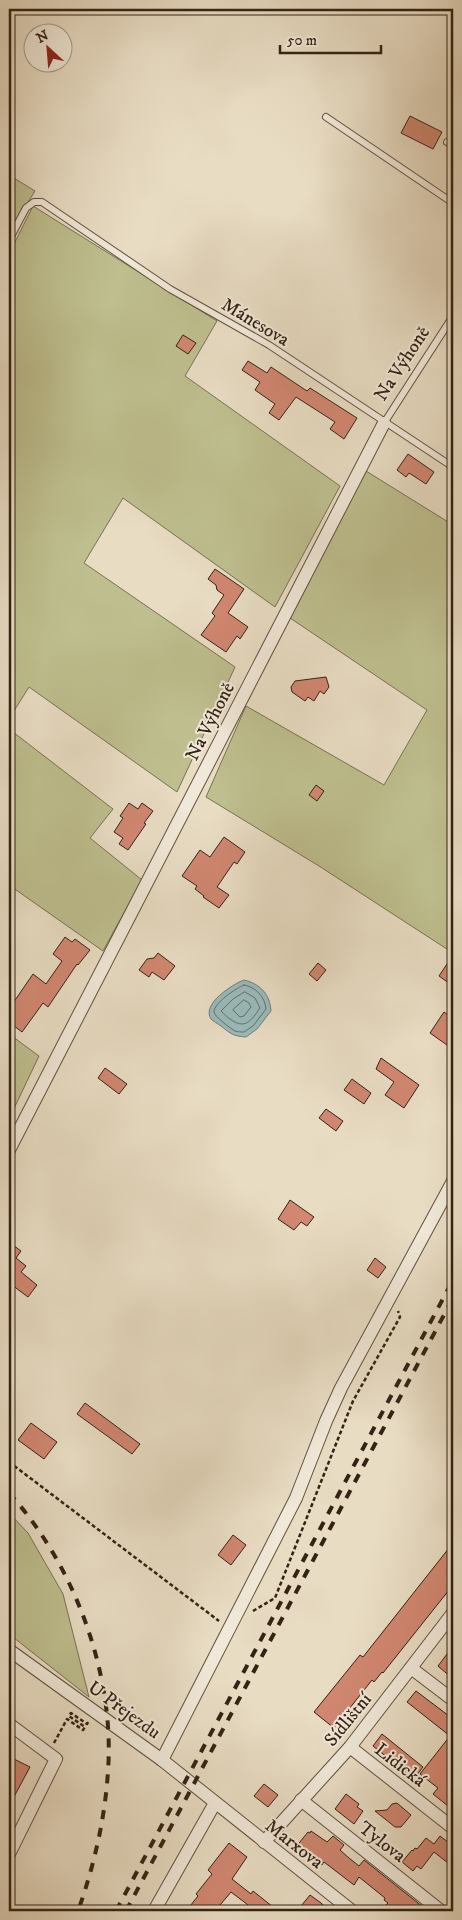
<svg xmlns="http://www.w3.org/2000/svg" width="462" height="1920" font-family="'IM FELL DW Pica',serif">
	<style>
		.green { fill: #bebe8e; stroke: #797052 }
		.water { fill: #99baba; stroke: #717d78 }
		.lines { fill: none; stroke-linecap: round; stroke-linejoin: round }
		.shore { stroke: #666e68; stroke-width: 1 }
		.building { fill: #d18771; stroke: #342215 }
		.service-casing { stroke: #615040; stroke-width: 8 }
		.minor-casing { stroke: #615040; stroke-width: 14 }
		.path { stroke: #342215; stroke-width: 2.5; stroke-dasharray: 4 2.5; stroke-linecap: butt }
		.service { stroke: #f0e8d8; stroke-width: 6 }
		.minor { stroke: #f0e8d8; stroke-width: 12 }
		.rail { stroke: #342215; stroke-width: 4; stroke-dasharray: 9 9; stroke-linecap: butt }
		.labels { text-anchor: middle; stroke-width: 4; stroke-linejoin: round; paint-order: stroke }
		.street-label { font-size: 19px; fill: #342215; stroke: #f0e8d8 }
	</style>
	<rect width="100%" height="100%" fill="#e8dcc3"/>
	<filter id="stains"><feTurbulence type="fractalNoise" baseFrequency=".004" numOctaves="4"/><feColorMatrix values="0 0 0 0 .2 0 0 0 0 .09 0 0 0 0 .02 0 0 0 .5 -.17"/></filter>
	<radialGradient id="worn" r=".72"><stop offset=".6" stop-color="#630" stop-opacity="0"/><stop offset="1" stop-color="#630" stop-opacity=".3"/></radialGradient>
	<g class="green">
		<polygon points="9,175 35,191 9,233"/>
		<polygon points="33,206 217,321 185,376 340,486 275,607 123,498 84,563 235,667 177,792 29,687 9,719 9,254"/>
		<polygon points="366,471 453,525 453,953 319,866 206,797 246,706 384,785 427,710 290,618"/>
		<polygon points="9,729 113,809 90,838 142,880 103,951 9,885"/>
		<polygon points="9,1034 39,1056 9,1119"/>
		<polygon points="9,1513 28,1533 63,1594 89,1697 9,1634"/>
	</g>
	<path class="water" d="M244 980C261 984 270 995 271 1011L257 1029 246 1037C233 1036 231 1034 221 1026 218 1024 213 1021 211 1019 201 1004 233 984 244 980Z"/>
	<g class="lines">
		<g class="shore">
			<path d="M244 985C256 987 265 997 266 1009L253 1026 244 1032C241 1032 238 1032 235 1031 231 1029 214 1016 214 1012 214 1003 236 988 244 985Z"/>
			<path d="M245 992 255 998 260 1008C251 1021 245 1030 230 1019 227 1017 224 1014 221 1011L233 999Z"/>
			<polygon points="244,1000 249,1003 251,1007 244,1016 240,1017 233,1010"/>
		</g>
	</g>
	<g class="building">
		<polygon points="410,116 442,132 433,149 401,133"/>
		<polygon points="183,335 196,343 188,354 176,346"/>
		<polygon points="248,361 267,373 271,367 307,391 310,388 357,418 344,439 330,429 335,422 296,397 279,420 269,413 275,404 255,390 260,382 242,370"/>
		<polygon points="408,454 434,472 426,484 409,473 406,477 397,470"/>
		<polygon points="215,569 244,589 228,613 248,627 240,639 237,636 226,652 201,635 215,616 212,613 224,595 217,590 216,585 208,579"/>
		<polygon points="326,677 329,687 324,694 320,691 314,701 308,697 305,701 292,692 291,687 295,681"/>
		<polygon points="316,785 324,791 317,801 309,795"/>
		<polygon points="129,803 138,809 142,803 153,811 144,823 146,824 128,850 119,844 123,838 114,832 123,818 120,816"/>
		<polygon points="224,837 245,852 237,864 234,862 217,887 229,895 219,908 203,897 204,896 195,889 197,886 182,876 200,850 210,857"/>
		<polygon points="65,937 72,942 75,939 90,950 78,965 77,964 48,1007 43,1003 22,1032 9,1022 15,1014 9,1009 33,974 46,984 62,961 53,954"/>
		<polygon points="158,953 175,966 164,980 152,972 149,977 139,970 147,959 154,958"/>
		<polygon points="453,955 453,986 439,976"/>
		<polygon points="318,963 326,970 317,981 309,974"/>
		<polygon points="444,1012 453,1019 453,1036 447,1045 430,1033"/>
		<polygon points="381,1058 419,1085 404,1108 385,1095 394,1082 376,1069"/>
		<polygon points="105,1068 127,1084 119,1094 98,1078"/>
		<polygon points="352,1079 371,1093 364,1104 344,1090"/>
		<polygon points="326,1109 343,1121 336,1131 319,1118"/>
		<polygon points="290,1200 314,1217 307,1226 301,1222 294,1230 278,1219"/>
		<polygon points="9,1242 21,1251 16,1258 26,1266 21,1272 37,1285 28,1297 12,1285 9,1288"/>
		<polygon points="375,1258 386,1267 378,1278 367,1270"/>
		<polygon points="85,1403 140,1444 132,1454 77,1414"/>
		<polygon points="31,1423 57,1442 44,1459 18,1440"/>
		<polygon points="233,1535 246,1545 231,1565 218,1555"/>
		<polygon points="453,1543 453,1585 383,1673 382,1672 374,1682 372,1680 334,1728 314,1712 360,1655 363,1657"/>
		<polygon points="453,1646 453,1679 438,1666"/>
		<polygon points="416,1691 453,1719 453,1810 433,1794 438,1788 420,1774 450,1736 407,1702"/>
		<polygon points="382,1734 423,1767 414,1779 373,1746"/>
		<polygon points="14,1759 30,1767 9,1806 9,1769"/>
		<polygon points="264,1784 278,1795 268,1807 254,1796"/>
		<polygon points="346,1794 359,1804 357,1807 363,1811 354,1824 335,1809"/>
		<polygon points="397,1803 411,1815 401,1827 395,1827 375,1811 387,1810 392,1804"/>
		<polygon points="311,1831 327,1842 333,1836 344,1845 340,1850 349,1858 359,1866 364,1860 428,1911 391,1911 385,1906 388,1903 384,1900 385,1898 359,1877 354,1885 324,1862 322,1865 306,1853 304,1856 295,1848 308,1832 310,1833"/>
		<polygon points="440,1836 453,1846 453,1867 434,1852 421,1869 417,1866 413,1871 402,1862 412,1850 413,1851 415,1848 417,1849 426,1838 434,1844"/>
		<polygon points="229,1843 247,1857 232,1879 251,1894 253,1891 278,1911 256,1911 231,1892 215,1911 186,1911 198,1896 196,1894 212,1874 208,1870"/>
		<polygon points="310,1895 321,1903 330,1911 297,1911"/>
	</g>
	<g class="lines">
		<g class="service-casing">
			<g id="service">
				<polyline points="326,117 453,203"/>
				<polyline points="447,142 453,144"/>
				<polyline points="9,240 26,208 34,202 42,202 170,289 269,345 453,467"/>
				<polyline points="384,423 453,316"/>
			</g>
		</g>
		<g class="minor-casing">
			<g id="minor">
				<polyline points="9,1150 384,423"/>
				<polyline points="9,1650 162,1760 352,1911"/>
				<polyline points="411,1668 453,1700"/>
				<polyline points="9,1724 56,1759 9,1854"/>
				<polyline points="350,1747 453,1828"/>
				<polyline points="162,1760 296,1498 326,1421 341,1388 453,1181"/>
				<polyline points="301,1800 441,1911"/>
				<polyline points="264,1842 350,1747 453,1613"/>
				<polyline points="154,1911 215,1803"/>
			</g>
		</g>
		<g class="path">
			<polyline points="9,1462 219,1621"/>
			<polyline points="253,1611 275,1598 353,1401 400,1317 398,1311"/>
			<polyline points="54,1743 67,1719 83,1730 85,1727 69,1716 71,1713 87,1724 89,1721"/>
		</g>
		<use href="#service" class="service"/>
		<use href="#minor" class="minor"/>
		<g class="rail">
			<path d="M9 1493C74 1564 115 1674 108 1771 105 1819 94 1866 78 1911"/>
			<polyline points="116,1911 453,1280"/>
			<polyline points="126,1911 453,1298"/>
		</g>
	</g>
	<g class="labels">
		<g class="street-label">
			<text transform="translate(256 321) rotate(31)" y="7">Mánesova</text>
			<text transform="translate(401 363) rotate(-57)" y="7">Na Výhoně</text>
			<text transform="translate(209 721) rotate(-63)" y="7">Na Výhoně</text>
			<text transform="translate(125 1709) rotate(36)" y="7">U Přejezdu</text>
			<text transform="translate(347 1719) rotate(-51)" y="7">Sídlištní</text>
			<text transform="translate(401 1764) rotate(38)" y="7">Lidická</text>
			<text transform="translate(383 1841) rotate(38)" y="7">Tylova</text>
			<text transform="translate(295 1843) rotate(38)" y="7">Marxova</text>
		</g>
	</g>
	<rect width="462" height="1920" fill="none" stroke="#e8dcc3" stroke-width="30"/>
	<rect x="10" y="10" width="442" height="1900" fill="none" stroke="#342215" stroke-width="2.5"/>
	<rect x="15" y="15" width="432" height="1890" fill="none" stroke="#342215"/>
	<g transform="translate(48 48) rotate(334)"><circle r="24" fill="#f0e8d8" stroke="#a5998a"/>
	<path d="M0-4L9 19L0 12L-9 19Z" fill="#8f2418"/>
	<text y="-8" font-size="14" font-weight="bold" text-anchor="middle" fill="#342215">N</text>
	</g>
	<path d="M280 45v8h101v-8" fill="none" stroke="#342215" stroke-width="2.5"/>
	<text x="287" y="45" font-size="15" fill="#342215" stroke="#f0e8d8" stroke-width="4" paint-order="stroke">50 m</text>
	<rect width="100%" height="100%" filter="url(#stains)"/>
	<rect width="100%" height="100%" fill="url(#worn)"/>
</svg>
